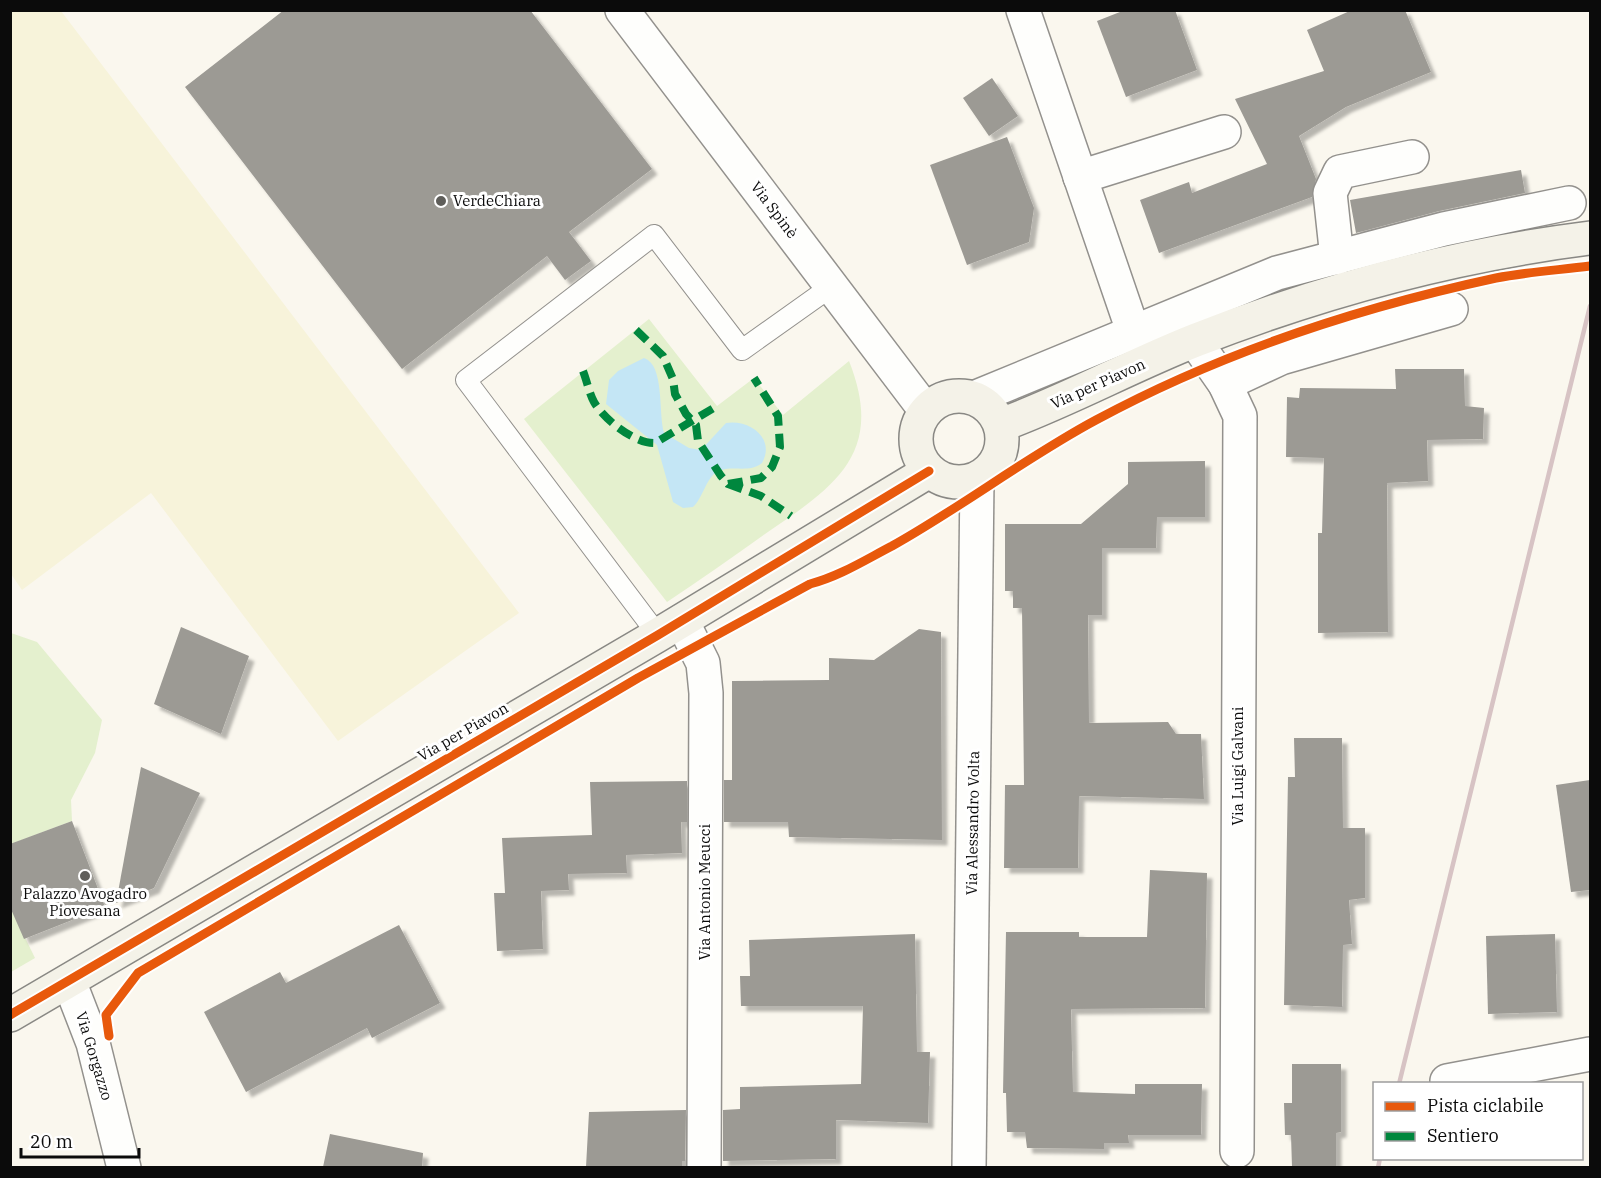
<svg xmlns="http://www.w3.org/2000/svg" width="1601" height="1178" font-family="'IBM Plex Serif',serif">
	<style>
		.farmland { fill: #f7f3da }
		.green { fill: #e4f0ce }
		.water { fill: #c4e6f5 }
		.building { fill: #9c9a94; filter: url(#shadow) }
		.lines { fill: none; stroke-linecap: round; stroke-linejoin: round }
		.lane-casing { stroke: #93918d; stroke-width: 22 }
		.street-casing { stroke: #93918d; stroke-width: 36 }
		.secondary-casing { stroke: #898884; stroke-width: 36 }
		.lane { stroke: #fefefc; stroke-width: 20 }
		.street { stroke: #fefefc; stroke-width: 33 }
		.secondary { stroke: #f4f2e8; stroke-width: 33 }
		.rail { stroke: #d7c3c4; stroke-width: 4.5 }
		.quiet { stroke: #00873e; stroke-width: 8; stroke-dasharray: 15 8; stroke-linecap: butt }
		.cycleway-casing { stroke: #fff; stroke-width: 13 }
		.cycleway { stroke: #e8590c; stroke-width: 9 }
		.poi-dot { fill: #5f5e5a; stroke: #fff; stroke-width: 2 }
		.labels { text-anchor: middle; stroke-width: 6; stroke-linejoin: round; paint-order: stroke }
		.poi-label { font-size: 15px; fill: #0b0b0b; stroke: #fff; text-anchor: start }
		.street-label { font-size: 15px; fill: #0b0b0b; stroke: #fff }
	</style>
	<defs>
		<filter id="shadow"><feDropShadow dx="5.5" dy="5.5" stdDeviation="1.5" flood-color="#0004"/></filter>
	</defs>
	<rect width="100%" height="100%" fill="#faf7ee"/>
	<polygon class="farmland" points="10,11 61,11 519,613 338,741 151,493 22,590 11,574"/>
	<g class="green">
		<path d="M649 319 717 406 754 378 783 415 849 361C886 454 834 487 765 534 733 557 700 580 667 602L524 419Z"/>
		<polygon points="11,633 37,642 102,720 95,753 71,800 72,821 11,844"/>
		<polygon points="10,907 35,958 11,972 10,972"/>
	</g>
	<path class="water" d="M644 358C665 365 658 413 664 433L689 448 701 450 726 423C749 419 776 438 762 463 748 474 732 464 717 472 706 478 703 498 693 507L683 508 673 502 657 445 606 404 609 380 618 371Z"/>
	<g class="building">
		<polygon points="284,10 530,10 652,169 569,232 591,261 565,280 547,256 402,369 185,87"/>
		<polygon points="1125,10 1175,10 1197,70 1126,97 1097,21"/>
		<polygon points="1352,10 1405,10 1431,72 1346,107 1299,136 1316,179 1312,197 1159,253 1140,200 1189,182 1192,193 1267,164 1235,99 1324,71 1307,30"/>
		<polygon points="992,78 1018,116 989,136 963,98"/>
		<polygon points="1007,137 1034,208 1029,242 967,265 930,165"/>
		<polygon points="1521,170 1525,193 1439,211 1356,233 1350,200"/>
		<polygon points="1395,369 1464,369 1465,406 1484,408 1483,439 1427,440 1428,481 1387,483 1388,632 1318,633 1318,533 1322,533 1324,458 1286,457 1287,397 1299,398 1300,388 1396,389"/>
		<polygon points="1205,461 1205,517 1157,517 1156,548 1102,548 1102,615 1088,615 1089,723 1168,722 1176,734 1201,734 1204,799 1079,796 1078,868 1004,868 1005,785 1024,785 1022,608 1013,608 1013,591 1005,591 1005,524 1081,524 1128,484 1128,462"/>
		<polygon points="181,627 249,656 221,734 154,704"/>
		<polygon points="919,629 941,632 942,840 789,837 788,822 724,822 724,780 732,780 732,681 829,680 829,658 874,660"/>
		<polygon points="1294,738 1342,738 1343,828 1365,828 1365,898 1349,900 1352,944 1343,945 1342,1007 1284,1005 1288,777 1295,777"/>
		<polygon points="141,767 200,793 154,888 116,903"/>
		<polygon points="1590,780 1590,890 1571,892 1556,785"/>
		<polygon points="687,781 687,822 681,822 682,853 626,855 627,873 568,874 569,890 541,891 543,949 497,951 494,893 505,893 502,838 592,835 590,782"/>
		<polygon points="72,821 105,907 24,939 10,907 10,844"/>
		<polygon points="1150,870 1207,873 1205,1008 1071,1009 1073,1092 1135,1094 1135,1084 1202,1084 1201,1135 1128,1135 1129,1143 1104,1143 1104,1149 1027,1148 1025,1132 1007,1132 1006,1093 1003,1093 1006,932 1079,932 1079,937 1147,937"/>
		<polygon points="399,925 440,1003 372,1038 367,1028 246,1092 204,1012 280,972 286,983"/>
		<polygon points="915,934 917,1052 930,1052 928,1123 836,1120 836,1159 723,1161 723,1110 740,1109 740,1087 861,1084 863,1006 741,1006 740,976 750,976 749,940"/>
		<polygon points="1555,934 1557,1012 1488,1014 1486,936"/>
		<polygon points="1292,1064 1341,1064 1341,1132 1336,1133 1336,1167 1292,1167 1291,1135 1285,1135 1284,1103 1292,1103"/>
		<polygon points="686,1110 685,1161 682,1161 682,1167 586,1167 589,1112"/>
		<polygon points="330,1134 423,1153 422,1167 323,1167"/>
	</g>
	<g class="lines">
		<g class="lane-casing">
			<polyline id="lane" points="658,635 466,380 654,235 742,350 832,286"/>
		</g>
		<g class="street-casing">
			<g id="street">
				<polyline points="622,10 926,411"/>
				<polyline points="1023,10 1133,331"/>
				<polyline points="1080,177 1224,132"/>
				<polyline points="1337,258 1330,193 1340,172 1412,157"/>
				<polyline points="1195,341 1225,384 1240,416 1237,1151"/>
				<polyline points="1225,384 1281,358 1451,309"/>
				<polyline points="974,398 1277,273 1444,229 1569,203"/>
				<polyline points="682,621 703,663 706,693 704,1168"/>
				<polyline points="69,981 93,1043 124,1168"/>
				<polyline points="1447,1081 1590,1054"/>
				<polyline points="969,1168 977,479"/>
			</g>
		</g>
		<g class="secondary-casing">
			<g id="secondary">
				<circle cx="959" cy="439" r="43"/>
				<path d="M1001 425C1067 401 1130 366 1196 340 1324 290 1454 255 1590 238"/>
				<polyline points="10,1015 658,635 929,471"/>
			</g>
		</g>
		<use href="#lane" class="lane"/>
		<use href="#street" class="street"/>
		<use href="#secondary" class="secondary"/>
		<g class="rail">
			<polyline points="1399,1084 1590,306"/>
			<polyline points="1378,1168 1380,1158"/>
		</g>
		<g class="quiet">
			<polyline points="636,330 663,356 673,379 675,394 686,414 696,425 698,441 721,476 728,484 761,496 791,516"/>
			<path d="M583 371C587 381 589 393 594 402 604 420 636 444 655 443L717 406"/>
			<polyline points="728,484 761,478 772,467 780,447 778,416 754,378"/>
		</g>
		<g class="cycleway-casing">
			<g id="cycleway">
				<polyline points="10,1015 658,635 929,471"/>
				<path d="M109 1036 106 1015 138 973 638 678 810 584C840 576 865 560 892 546 962 507 1025 458 1096 420 1222 352 1357 308 1496 278 1527 272 1559 270 1590 266"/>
			</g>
		</g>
		<use href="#cycleway" class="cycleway"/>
	</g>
	<g class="poi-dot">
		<circle cx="441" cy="201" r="6"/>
		<circle cx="85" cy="876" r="6"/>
	</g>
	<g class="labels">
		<g class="poi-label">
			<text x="453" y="206">VerdeChiara</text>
			<text x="85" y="899" text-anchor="middle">Palazzo Avogadro<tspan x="85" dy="17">Piovesana</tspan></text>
		</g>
		<g class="street-label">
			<text transform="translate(774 210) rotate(53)" y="5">Via Spinè</text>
			<text transform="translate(1098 384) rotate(-24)" y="5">Via per Piavon</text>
			<text transform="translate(463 732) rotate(-30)" y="5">Via per Piavon</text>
			<text transform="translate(1238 766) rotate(-90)" y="5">Via Luigi Galvani</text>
			<text transform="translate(973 823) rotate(-89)" y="5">Via Alessandro Volta</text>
			<text transform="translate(705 892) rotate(-90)" y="5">Via Antonio Meucci</text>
			<text transform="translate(94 1056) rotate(73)" y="5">Via Gorgazzo</text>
		</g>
	</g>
	<rect width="1601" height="1178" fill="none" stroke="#0b0b0b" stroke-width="24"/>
	<rect x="1373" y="1082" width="210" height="78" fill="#ffffff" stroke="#9d9d9d" stroke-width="1.5"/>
	<rect x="1385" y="1102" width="30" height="9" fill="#e8590c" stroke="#9d9d9d" stroke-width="1.5"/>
	<text x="1427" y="1112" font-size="18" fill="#0b0b0b">Pista ciclabile</text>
	<rect x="1385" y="1132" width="30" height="9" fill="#00873e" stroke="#9d9d9d" stroke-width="1.5"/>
	<text x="1427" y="1142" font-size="18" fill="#0b0b0b">Sentiero</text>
	<path d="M21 1148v9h118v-9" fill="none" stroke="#0b0b0b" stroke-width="3"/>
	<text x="30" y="1148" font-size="18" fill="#0b0b0b" stroke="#ffffff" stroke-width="4.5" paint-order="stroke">20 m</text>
</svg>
